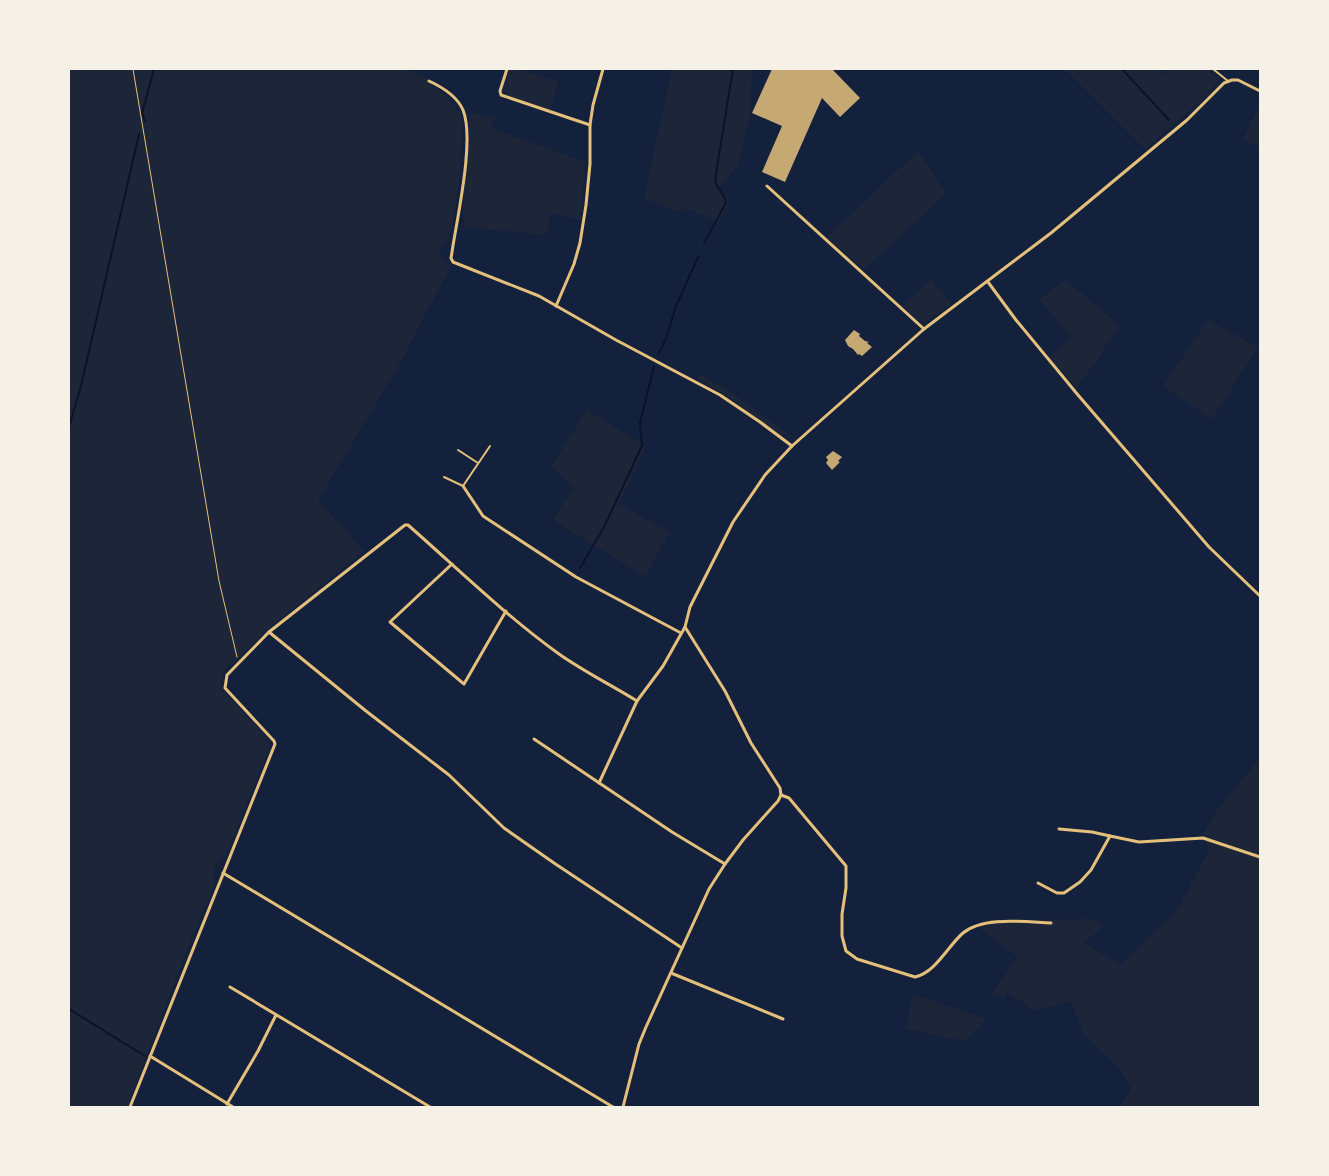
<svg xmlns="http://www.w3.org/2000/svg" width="1329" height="1176" font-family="'Roboto Condensed',sans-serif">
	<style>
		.green { fill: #1d2539 }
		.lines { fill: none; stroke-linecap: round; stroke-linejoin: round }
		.stream { stroke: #0b132b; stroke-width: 2 }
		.building { fill: #c6a872 }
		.path { stroke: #e5c07b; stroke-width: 1 }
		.service { stroke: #e5c07b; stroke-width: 2 }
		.minor { stroke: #e5c07b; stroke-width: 3 }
	</style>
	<rect width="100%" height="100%" fill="#14213d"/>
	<g class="green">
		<path d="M69 69H404L426 78 434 87 447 97 460 112 462 131 460 173 452 230 441 247 440 257 451 266 399 365 318 500 364 551 267 630 235 662 226 667 221 677V688L267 737 269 745 267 755 226 855C215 862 211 871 215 884L185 955 127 1107H69Z"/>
		<polygon points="509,69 516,69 558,81 551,110 506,95 504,89"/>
		<polygon points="672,69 752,69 750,114 739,164 719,188 730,202 718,223 714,220 686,208 677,212 644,198"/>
		<polygon points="1065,69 1159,69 1166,75 1171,69 1208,69 1220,79 1203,99 1145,149"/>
		<polygon points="1260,105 1260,148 1243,139"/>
		<polygon points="470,112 495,118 491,128 585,162 581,220 551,212 546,235 464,227 463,204"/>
		<polygon points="918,151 946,194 864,269 826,238"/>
		<polygon points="931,279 951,304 923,324 903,306"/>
		<polygon points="1066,280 1119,325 1097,360 1076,388 1050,358 1072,337 1039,299"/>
		<polygon points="1208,320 1258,347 1212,419 1163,386"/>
		<polygon points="700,374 733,394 791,436 791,438 784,434 783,436 730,398 697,378"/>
		<polygon points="587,410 646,446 619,504 669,532 646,577 553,520 574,487 551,467"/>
		<polygon points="1260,758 1260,1107 1120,1107 1131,1088 1119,1068 1085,1036 1070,1001 1035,1011 1007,992 1004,998 991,994 1018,957 981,930 985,920 1088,919 1105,925 1084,943 1121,965 1178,909 1209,849 1203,834 1216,811"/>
		<polygon points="913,994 987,1019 965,1041 906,1029"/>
	</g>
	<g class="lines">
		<g class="stream">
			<polyline points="1122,69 1169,120"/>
			<polyline points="145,121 142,113 154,69"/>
			<path d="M704 243 726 203C725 194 717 189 715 180L733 69"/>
			<polyline points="658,354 666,339 676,306 698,257"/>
			<polyline points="69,427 81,386 139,134"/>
			<polyline points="580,568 604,527 642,446 640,423 654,366"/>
			<polyline points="69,1009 145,1056"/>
		</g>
	</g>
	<g class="building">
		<polygon points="772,69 832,69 860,98 840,117 822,98 785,182 762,172 782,126 752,113"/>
		<polygon points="854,330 860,334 859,336 865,341 869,342 867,343 872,347 862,356 859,354 858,355 853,349 848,346 845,340"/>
		<polygon points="833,451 842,457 838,461 840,462 832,470 826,463 828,460 826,457"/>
	</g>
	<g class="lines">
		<polyline class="path" points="133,69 219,581 237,657"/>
		<g class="service">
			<polyline points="1213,69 1228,81"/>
			<polyline points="458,450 478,463"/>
			<polyline points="444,477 463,486 490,446"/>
		</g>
		<g class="minor">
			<polyline points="507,69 500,91 501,95 590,125"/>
			<path d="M429 81C442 87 457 96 463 110 475 140 457 218 452 252L451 258 453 262 539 296 616 340 720 395 760 422 792 446"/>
			<polyline points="767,186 924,329"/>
			<polyline points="988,282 1016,320 1078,395 1209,547 1260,596"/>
			<polyline points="556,306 574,264 580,243 586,205 590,164 590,125 593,105 603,69"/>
			<polyline points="463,486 483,516 576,577 681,633"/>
			<polyline points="452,564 390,622 464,684 506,611"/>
			<polyline points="269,632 366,711 449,775 504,828 554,863 682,948"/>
			<polyline points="534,739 672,832 725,864"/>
			<polyline points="599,783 637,701 663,666 685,627 690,607 733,522 765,475 792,446 924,329 1051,233 1187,120 1224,83 1232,80 1238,80 1260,91"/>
			<path d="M781 795 789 798 846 866V888L842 914V936L846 951 857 959 915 977C936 972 947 947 963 933 983 916 1025 922 1051 923"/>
			<polyline points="1059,829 1092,832 1110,836"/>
			<polyline points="223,873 613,1107"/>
			<polyline points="1038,883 1057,893 1064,893 1080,882 1091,870 1110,836 1139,842 1203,838 1260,857"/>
			<polyline points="671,973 783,1019"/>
			<polyline points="230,987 430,1107"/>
			<polyline points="150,1056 233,1107"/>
			<polyline points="227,1104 258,1051 276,1015"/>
			<path d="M130 1107 275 744 274 741 225 688 227 675 269 632 405 525H408C457 568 505 615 559 654 583 671 611 685 637 701"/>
			<polyline points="623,1107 639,1044 646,1027 709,889 725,864 743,840 778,801 781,795 780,788 751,743 725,691 685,627"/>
		</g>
	</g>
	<rect width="1329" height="1176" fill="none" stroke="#f6f1e7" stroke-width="140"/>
</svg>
